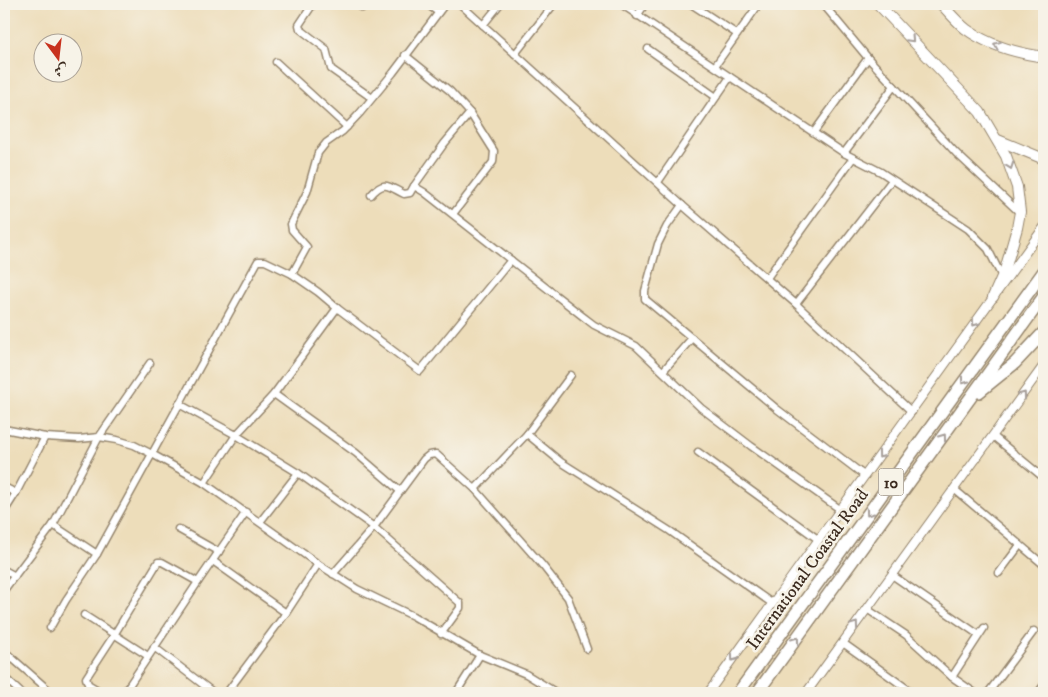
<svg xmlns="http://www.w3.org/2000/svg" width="1048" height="697" font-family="'IM FELL DW Pica',Amiri,serif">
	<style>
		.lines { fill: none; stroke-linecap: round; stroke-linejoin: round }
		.minor-casing { stroke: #94846c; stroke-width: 9 }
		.tertiary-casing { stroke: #94846c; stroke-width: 10 }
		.primary-casing { stroke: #94846c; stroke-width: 12 }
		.trunk-casing { stroke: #94846c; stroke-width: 14 }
		.minor { stroke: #fff; stroke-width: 6 }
		.tertiary { stroke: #fff; stroke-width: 8 }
		.primary { stroke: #fff; stroke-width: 10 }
		.trunk { stroke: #fff; stroke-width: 11 }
		.oneway { stroke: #a79f9a }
		.labels { text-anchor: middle; stroke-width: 5; stroke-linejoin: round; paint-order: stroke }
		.shield { fill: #f7f3e8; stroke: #73665b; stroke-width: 1 }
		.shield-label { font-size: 16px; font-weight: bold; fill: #3b2a1e }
		.street-label { font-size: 18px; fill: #3b2a1e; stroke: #f7f3e8 }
	</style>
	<rect width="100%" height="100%" fill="#f7f3e8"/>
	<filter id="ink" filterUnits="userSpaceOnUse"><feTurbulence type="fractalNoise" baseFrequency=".02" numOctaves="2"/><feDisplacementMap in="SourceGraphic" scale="10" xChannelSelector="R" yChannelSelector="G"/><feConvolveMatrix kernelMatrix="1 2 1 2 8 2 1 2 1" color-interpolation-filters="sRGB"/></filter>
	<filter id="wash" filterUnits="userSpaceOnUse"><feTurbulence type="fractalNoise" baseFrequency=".0096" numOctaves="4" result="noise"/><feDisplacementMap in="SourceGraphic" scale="20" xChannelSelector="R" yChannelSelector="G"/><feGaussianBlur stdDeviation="1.12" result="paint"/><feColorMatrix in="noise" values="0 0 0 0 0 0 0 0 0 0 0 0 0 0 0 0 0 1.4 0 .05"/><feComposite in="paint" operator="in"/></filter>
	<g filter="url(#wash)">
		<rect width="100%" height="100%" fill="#edddba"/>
	</g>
	<g filter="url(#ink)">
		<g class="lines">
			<g class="minor-casing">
				<g id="minor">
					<polyline points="313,4 299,25 300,29 326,49 331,69 372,98"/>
					<polyline points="427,4 438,12"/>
					<polyline points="460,4 682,205 796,304 912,412"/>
					<polyline points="621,4 844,153 881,172 968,229 988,249 1002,277"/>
					<polyline points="691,4 737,34"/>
					<polyline points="823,4 868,58 956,153 1019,212"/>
					<polyline points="362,8 365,4"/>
					<polyline points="637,16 645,4"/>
					<polyline points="483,25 500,4"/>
					<polyline points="648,49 716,97"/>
					<polyline points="515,54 554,4"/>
					<polyline points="405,55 450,91 470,113 494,151 493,162 453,214"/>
					<polyline points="276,62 347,127"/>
					<polyline points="715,66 759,4"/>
					<polyline points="814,132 868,58"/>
					<polyline points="844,153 894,86"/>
					<polyline points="658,182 730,77"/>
					<polyline points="414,186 444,144 470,113"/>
					<path d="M371 195C385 179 389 187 404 194L410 193 414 186 424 192 581 315 594 325 636 346 701 408 751 446 841 510"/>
					<polyline points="682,205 667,226 658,244 645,291 645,299 777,409 865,476"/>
					<polyline points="292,274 307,247 292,230 291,224 307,192 318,153 326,143 343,131 360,113 393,73 445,4"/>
					<polyline points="767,278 853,158"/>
					<polyline points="796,304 892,180"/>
					<polyline points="663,371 692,338"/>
					<polyline points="274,394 356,453 400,491"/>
					<polyline points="179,404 236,435 298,473 374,527 460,603 460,608 441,634"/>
					<polyline points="4,429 45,437 79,439 99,437 117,440 134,445 152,454 204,483 318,564 357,589 413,616 480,655 526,674 557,693"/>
					<polyline points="527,434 561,462 670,531 773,604"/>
					<polyline points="993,436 1044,478"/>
					<polyline points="698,452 819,540"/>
					<polyline points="204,483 236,435 274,394 337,308"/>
					<polyline points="4,487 16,493"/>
					<polyline points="475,489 527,434 571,375"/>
					<polyline points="954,489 1044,565"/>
					<polyline points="4,512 16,493 45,437"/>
					<polyline points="260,522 298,473"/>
					<polyline points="53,525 97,554"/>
					<polyline points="178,529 219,552"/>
					<polyline points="213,561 286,613"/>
					<polyline points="4,570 15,576"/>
					<polyline points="999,573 1020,545"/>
					<polyline points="333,574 374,527 424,459 429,455 436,454 475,489 543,566 568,598 587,649"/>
					<polyline points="892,575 979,635"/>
					<polyline points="4,590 53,525 99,437 150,363"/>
					<polyline points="867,609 906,635 952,677 975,693"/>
					<polyline points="84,615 148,656"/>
					<polyline points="50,628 66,600 97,554 258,261 265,261 292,274 318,292 337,308 420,371 511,260"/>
					<polyline points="843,643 913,693"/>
					<polyline points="154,647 214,693"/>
					<polyline points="4,651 52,693"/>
					<polyline points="4,677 21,693"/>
					<polyline points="952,677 984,628"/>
					<polyline points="103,693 88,684 86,678 114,635 158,562 162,562 198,582"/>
					<polyline points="124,693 198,582 246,512"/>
					<polyline points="224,693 228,691 286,613 318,564"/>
					<polyline points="456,693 480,655"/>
					<polyline points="988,693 1034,631"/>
					<polyline points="1038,693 1044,685"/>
				</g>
			</g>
			<g class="tertiary-casing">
				<g id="tertiary">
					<polyline points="708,693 1044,227"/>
					<polyline points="806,693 1044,365"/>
				</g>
			</g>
			<g class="primary-casing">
				<g id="primary">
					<polyline points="878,4 980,112 1006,156 1017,187 1020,212 1017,228 1005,270 993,297"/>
					<path d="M941 4C949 12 957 22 966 29 989 46 1017 53 1044 57"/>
					<polyline points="998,140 1044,159"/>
				</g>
			</g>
			<g class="trunk-casing">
				<g id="trunk">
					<polyline points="979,392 1015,363 1044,332"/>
					<polyline points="738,693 1044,271"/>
					<polyline points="757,693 1044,296"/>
				</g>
			</g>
			<use href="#minor" class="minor"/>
			<use href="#tertiary" class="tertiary"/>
			<use href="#primary" class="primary"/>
			<use href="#trunk" class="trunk"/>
		</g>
		<defs><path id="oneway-chevron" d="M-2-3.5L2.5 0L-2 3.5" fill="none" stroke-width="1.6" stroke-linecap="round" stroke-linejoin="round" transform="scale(1.25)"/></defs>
		<g class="oneway">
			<use href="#oneway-chevron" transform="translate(911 39) rotate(47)"/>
			<use href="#oneway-chevron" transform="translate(997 45) rotate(-158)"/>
			<use href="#oneway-chevron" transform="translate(1010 166) rotate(70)"/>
			<use href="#oneway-chevron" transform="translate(975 323) rotate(125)"/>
			<use href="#oneway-chevron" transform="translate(964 381) rotate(126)"/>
			<use href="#oneway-chevron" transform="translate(1023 395) rotate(-54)"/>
			<use href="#oneway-chevron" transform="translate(943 437) rotate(-54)"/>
			<use href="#oneway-chevron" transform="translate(881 455) rotate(126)"/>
			<use href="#oneway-chevron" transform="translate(869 513) rotate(126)"/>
			<use href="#oneway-chevron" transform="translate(855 625) rotate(-54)"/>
			<use href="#oneway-chevron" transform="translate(796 640) rotate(-54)"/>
			<use href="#oneway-chevron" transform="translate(734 658) rotate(126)"/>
		</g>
	</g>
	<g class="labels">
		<rect class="shield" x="878.5" y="468.5" width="25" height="27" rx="4"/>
		<g class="shield-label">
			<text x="891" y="488">10</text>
		</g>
		<g class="street-label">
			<text transform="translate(807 569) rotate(-54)" y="6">International Coastal Road</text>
		</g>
	</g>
	<rect width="1048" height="697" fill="none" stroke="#f7f3e8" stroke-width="20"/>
	<g transform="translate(58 58) rotate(165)"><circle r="24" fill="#f7f3e8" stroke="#aca397"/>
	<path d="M0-4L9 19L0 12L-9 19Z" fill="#c8321e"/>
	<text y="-8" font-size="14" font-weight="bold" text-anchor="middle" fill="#3b2a1e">ش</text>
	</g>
</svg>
